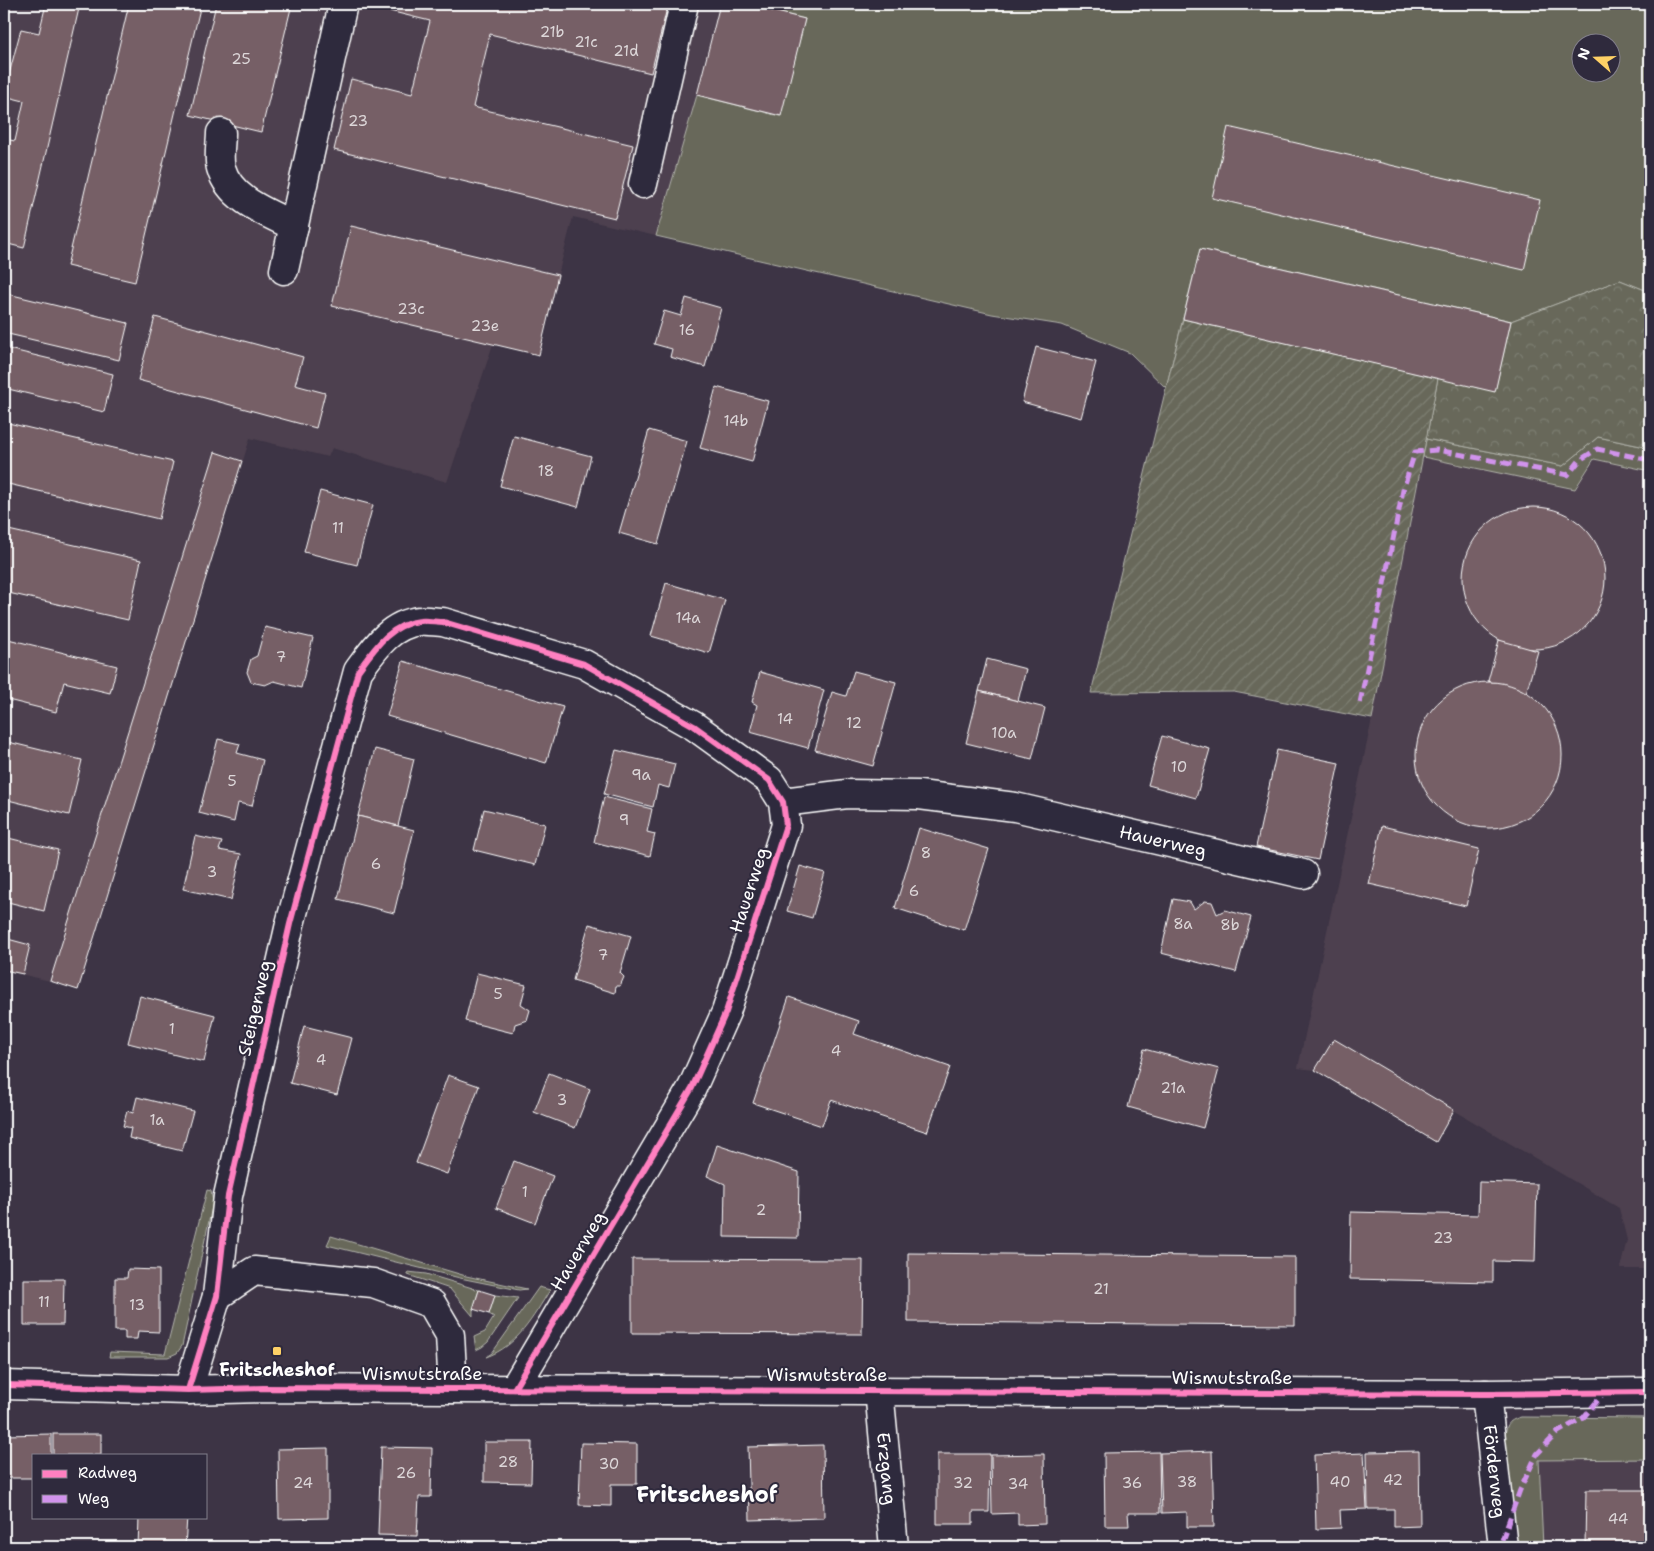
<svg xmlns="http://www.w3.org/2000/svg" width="1654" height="1551" font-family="'Shantell Sans',sans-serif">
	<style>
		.built { fill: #4e414f }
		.grass { fill: #67685a; stroke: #b3b4ac; fill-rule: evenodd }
		.forest { fill: url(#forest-crowns); stroke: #b3b4ac }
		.garden { fill: url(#garden-furrows); stroke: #b3b4ac }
		.building { fill: #765e66; stroke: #fff }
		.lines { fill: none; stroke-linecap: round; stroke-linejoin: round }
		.minor-casing { stroke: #fff; stroke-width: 31 }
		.minor { stroke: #2f2a3d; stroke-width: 28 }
		.quiet { stroke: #d193ec; stroke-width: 5; stroke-dasharray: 10 5; stroke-linecap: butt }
		.cycleway-casing { stroke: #2f2a3d; stroke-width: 9 }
		.cycleway { stroke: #ff80c0; stroke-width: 6 }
		.poi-dot { fill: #ffd166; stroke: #2f2a3d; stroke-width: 2 }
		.labels { text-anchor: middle; stroke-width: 4; stroke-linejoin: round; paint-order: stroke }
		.number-label { font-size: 15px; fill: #ddd7d9 }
		.street-label { font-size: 18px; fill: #fff; stroke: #2f2a3d }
		.poi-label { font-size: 18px; font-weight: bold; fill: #fff; stroke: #2f2a3d }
		.district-label { font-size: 22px; font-weight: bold; fill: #fff; stroke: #2f2a3d }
	</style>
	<defs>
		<pattern id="forest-crowns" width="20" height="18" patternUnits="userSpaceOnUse" patternTransform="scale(1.25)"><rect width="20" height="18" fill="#67685a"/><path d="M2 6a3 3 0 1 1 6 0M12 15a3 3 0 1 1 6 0" fill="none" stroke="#7e7f73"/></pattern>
		<pattern id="garden-furrows" width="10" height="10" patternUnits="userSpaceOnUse" patternTransform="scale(1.25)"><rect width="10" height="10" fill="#67685a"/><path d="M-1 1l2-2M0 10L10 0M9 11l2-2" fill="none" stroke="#7e7f73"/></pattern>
	</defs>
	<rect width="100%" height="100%" fill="#3d3445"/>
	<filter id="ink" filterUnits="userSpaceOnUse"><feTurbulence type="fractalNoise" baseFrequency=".02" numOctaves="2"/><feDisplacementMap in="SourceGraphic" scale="10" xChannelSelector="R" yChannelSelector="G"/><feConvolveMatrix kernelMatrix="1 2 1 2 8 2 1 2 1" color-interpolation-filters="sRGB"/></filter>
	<g filter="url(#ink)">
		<g class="built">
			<polygon points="4,4 720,4 697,95 656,236 573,217 558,275 493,344 447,482 332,448 328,457 250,438 78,990 50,981 4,970"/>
			<polygon points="1423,457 1575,489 1594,459 1650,471 1650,1269 1620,1269 1627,1240 1619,1208 1334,1039 1315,1070 1298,1068 1372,719"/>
			<polygon points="1650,1293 1650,1343 1646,1343"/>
			<polygon points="1650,1459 1650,1547 1543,1547 1539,1460"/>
		</g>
		<g class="grass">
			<path d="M744 4H1650V292L1620 280 1511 321 1200 249 1166 388 1130 353 1062 325 992 314 656 236 697 95 780 116 805 19ZM1582 42H1612V72H1582Z"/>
			<polygon points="1598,437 1650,448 1650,471 1594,459 1575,489 1423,457 1426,439 1563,466"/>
			<polygon points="207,1190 211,1191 213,1202 182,1346 177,1353 168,1357 109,1357 110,1352 165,1354"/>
			<polygon points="331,1236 466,1276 527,1289 519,1290 460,1278 327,1245"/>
			<polygon points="408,1272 426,1274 479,1290 473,1309 473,1316 450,1289 408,1275"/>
			<path d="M539 1287 550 1290C533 1317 518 1346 486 1357L492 1353Z"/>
			<polygon points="495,1295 518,1298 488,1342 482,1347 476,1350 474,1337 485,1332 494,1317 489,1314"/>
			<path d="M1521 1417 1650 1418V1459L1539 1460 1543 1547H1514L1504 1439C1507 1426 1506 1421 1521 1417Z"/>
		</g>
		<polygon class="forest" points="1620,280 1650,292 1650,448 1598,437 1563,466 1426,439 1438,378 1495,391 1511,321"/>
		<polygon class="garden" points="1183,319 1438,378 1372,719 1234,692 1091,693"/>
		<g class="building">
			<polygon points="46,4 80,4 24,248 4,243 4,139 15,141 24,101 4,96 4,93 21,29 39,33"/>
			<polygon points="129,4 201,4 135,282 67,266"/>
			<polygon points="216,4 292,4 261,132 190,115"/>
			<polygon points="366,4 668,4 651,73 490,34 473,107 633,145 615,218 334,150 351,79 412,94 430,21 365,5"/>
			<polygon points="720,4 744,4 805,19 781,116 697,95"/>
			<polygon points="1228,127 1540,200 1524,270 1212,198"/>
			<polygon points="351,226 558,275 539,355 332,306"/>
			<polygon points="1200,249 1511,321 1495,392 1183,319"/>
			<polygon points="4,293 128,323 119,360 4,333"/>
			<polygon points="686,298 721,308 705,367 670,357 672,349 654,344 664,311 681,316"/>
			<polygon points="155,317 303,357 295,385 325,393 316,428 138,380"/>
			<polygon points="1036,347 1096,362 1081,418 1022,402"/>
			<polygon points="4,348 113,374 104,412 4,388"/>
			<polygon points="716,387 768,401 752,462 700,448"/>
			<polygon points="4,422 173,462 159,519 4,483"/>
			<polygon points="649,430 687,441 658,544 619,533"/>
			<polygon points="514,436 591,456 578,507 500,486"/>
			<polygon points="215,452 242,461 78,990 50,981"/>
			<polygon points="320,491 373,505 357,565 304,552"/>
			<circle cx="1534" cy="578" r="71"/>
			<polygon points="4,529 141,560 128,620 4,592"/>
			<polygon points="666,583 725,600 709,653 651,636"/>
			<polygon points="265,627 313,638 301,688 274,681 265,685 251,682 247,672 251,659 257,656"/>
			<polygon points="4,638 117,666 110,693 64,682 56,712 4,699"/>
			<polygon points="1499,640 1538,651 1526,693 1488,681"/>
			<polygon points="987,659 1026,669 1018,701 979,691"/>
			<polygon points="403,661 563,707 546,763 387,716"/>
			<polygon points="854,671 896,682 873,766 815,750 832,692 846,696"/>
			<polygon points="760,672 824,690 808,748 750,732 757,705 752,702"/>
			<circle cx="1489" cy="755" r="73"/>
			<polygon points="979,691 1045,708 1032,759 966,743"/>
			<polygon points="1162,736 1210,749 1196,798 1148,785"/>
			<polygon points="218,739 240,744 237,753 263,760 252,806 238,803 234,822 199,813"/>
			<polygon points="4,741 82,760 69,815 4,799"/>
			<polygon points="375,749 414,759 398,826 358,816"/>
			<polygon points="616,750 675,764 669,788 658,785 653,807 604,794"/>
			<polygon points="1277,750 1339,763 1318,860 1256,847"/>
			<polygon points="604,797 652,809 647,832 655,834 650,856 594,842"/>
			<polygon points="484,809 545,824 535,865 474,850"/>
			<polygon points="358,816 414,830 394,913 338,899"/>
			<polygon points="1382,826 1479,849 1466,906 1369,884"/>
			<polygon points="919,828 989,849 964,930 895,908"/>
			<polygon points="195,836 222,842 219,850 241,854 231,900 183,889"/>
			<polygon points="4,837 58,850 44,911 4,901"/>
			<polygon points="800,866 825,873 812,918 787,911"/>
			<polygon points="1173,899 1190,902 1194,909 1205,901 1212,902 1217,914 1225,910 1251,917 1236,972 1161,953"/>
			<polygon points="589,924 631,936 620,973 624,977 620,986 616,986 615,993 573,980"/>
			<polygon points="4,938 30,945 23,974 4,970"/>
			<polygon points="477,973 526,985 521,1004 530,1010 527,1020 515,1024 513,1033 465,1021"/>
			<polygon points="140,996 215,1015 204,1062 128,1043"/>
			<polygon points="789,997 859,1021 854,1034 950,1067 927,1132 831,1100 822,1126 753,1103"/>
			<polygon points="304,1026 352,1038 337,1095 290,1083"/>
			<polygon points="1334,1039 1454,1110 1436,1142 1315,1070"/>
			<polygon points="1144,1049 1219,1069 1203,1128 1128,1107"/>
			<polygon points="549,1073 590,1089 575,1128 534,1112"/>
			<polygon points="448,1075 479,1086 447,1174 416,1163"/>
			<polygon points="137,1097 193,1111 182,1151 129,1138 131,1128 123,1126 127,1111 133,1113"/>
			<polygon points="717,1145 799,1172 798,1238 724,1237 725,1184 707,1176"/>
			<polygon points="514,1161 553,1176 535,1223 496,1208"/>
			<polygon points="1479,1182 1537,1184 1535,1262 1493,1261 1493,1282 1350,1279 1351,1212 1478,1215"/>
			<polygon points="908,1253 1295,1257 1295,1325 908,1322"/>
			<polygon points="632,1259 863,1260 862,1334 632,1333"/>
			<polygon points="128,1269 159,1270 159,1332 138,1331 137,1339 125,1339 125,1331 115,1331 115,1278 127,1278"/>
			<polygon points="24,1279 64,1279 63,1325 24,1325"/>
			<polygon points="479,1290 495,1295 489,1314 473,1309"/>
			<polygon points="51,1434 51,1455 34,1455 34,1478 4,1478 4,1435"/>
			<rect x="53" y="1434" width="48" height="21"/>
			<polygon points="484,1442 532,1442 531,1483 484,1482"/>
			<polygon points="581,1443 637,1444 637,1484 611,1484 611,1506 579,1505"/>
			<polygon points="823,1445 824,1518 750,1520 748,1447"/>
			<polygon points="381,1447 432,1448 431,1497 419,1497 417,1536 378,1535"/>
			<polygon points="328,1448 328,1518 279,1519 278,1449"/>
			<polygon points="1212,1451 1214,1527 1187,1527 1187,1512 1162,1513 1160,1453"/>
			<polygon points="1419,1451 1420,1526 1394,1527 1394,1509 1368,1509 1367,1452"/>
			<polygon points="1159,1452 1160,1513 1128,1513 1129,1526 1105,1526 1104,1453"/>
			<polygon points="1364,1453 1367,1509 1340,1510 1341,1528 1316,1529 1314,1455"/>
			<polygon points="937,1454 990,1454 989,1512 973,1512 973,1524 937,1524"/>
			<polygon points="1044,1454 1045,1524 1018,1525 1018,1513 992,1514 991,1455"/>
			<polygon points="1586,1490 1650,1490 1650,1547 1585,1547"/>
			<polygon points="139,1517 187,1517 185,1547 138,1547"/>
		</g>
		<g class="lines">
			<g class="minor-casing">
				<g id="minor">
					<path d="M221 133C221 143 218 158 221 168 230 200 268 213 294 226"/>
					<polyline points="643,184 684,4"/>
					<polyline points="284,270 343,4"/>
					<path id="s1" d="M783 802 847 794 919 795 1015 807 1303 874"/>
					<polyline points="217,1296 254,1271 373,1283 432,1304 450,1335 453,1389"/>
					<polyline points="4,1385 188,1390 263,1388 453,1389 1486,1394 1650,1392"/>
					<path d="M188 1390 217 1296 228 1196 290 924 358 671C374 649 390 624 420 621 427 620 436 622 443 622L584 664 694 726 769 780 783 802 786 825 726 1012 692 1088 514 1389"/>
					<path id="s2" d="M879 1390 894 1547"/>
					<path id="s3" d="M1486 1394 1503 1547"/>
				</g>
			</g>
			<use href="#minor" class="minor"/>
			<g class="quiet">
				<polyline points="1360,703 1403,490 1415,452 1437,450 1568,475 1580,460 1597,449 1650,460"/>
				<polyline points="1502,1540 1520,1490 1537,1454 1558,1432 1583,1418 1603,1394"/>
			</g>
			<g class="cycleway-casing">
				<g id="cycleway">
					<polyline points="4,1385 188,1390 263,1388 453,1389 1486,1394 1650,1392"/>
					<path d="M188 1390 217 1296 228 1196 290 924 358 671C374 649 390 624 420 621 427 620 436 622 443 622L584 664 694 726 769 780 783 802 786 825 726 1012 692 1088 514 1389"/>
				</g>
			</g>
			<use href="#cycleway" class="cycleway"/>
		</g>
	</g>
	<rect class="poi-dot" x="272" y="1346" width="10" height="10" rx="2.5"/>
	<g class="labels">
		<g class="number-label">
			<text x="552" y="37">21b</text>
			<text x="586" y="47">21c</text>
			<text x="626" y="56">21d</text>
			<text x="241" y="64">25</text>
			<text x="358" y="126">23</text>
			<text x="411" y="314">23c</text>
			<text x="485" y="331">23e</text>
			<text x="687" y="335">16</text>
			<text x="736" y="426">14b</text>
			<text x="546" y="476">18</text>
			<text x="338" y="533">11</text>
			<text x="688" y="623">14a</text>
			<text x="281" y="662">7</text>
			<text x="785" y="724">14</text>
			<text x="854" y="728">12</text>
			<text x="1004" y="738">10a</text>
			<text x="1179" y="772">10</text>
			<text x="641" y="780">9a</text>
			<text x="232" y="786">5</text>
			<text x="624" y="825">9</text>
			<text x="926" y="858">8</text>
			<text x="376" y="869">6</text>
			<text x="212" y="877">3</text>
			<text x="914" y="896">6</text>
			<text x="1183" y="929">8a</text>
			<text x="1230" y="930">8b</text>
			<text x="603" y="960">7</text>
			<text x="498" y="999">5</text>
			<text x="172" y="1034">1</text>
			<text x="836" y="1056">4</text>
			<text x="321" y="1065">4</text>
			<text x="1173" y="1093">21a</text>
			<text x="562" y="1105">3</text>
			<text x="157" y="1125">1a</text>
			<text x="525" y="1197">1</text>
			<text x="761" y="1215">2</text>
			<text x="1443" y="1243">23</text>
			<text x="1101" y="1294">21</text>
			<text x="44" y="1307">11</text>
			<text x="137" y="1310">13</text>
			<text x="508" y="1467">28</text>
			<text x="609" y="1469">30</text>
			<text x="406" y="1478">26</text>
			<text x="1393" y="1485">42</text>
			<text x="1187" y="1487">38</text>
			<text x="1340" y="1487">40</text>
			<text x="303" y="1488">24</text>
			<text x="963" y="1488">32</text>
			<text x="1132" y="1488">36</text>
			<text x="1018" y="1489">34</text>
			<text x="1618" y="1524">44</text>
		</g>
		<g class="street-label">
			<text dy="6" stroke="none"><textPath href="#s1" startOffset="385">Hauerweg</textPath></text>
			<text transform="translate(749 890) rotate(-72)" y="6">Hauerweg</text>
			<text transform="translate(255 1008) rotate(-77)" y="6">Steigerweg</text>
			<text transform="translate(578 1251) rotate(-59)" y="6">Hauerweg</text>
			<text x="422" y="1380">Wismutstraße</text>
			<text x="827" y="1381">Wismutstraße</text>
			<text x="1232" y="1384">Wismutstraße</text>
			<text dy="6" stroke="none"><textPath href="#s2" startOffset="79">Erzgang</textPath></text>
			<text dy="6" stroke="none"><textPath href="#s3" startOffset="78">Förderweg</textPath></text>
		</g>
		<g class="poi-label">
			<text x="277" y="1376">Fritscheshof</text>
		</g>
		<g class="district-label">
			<text x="707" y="1502">Fritscheshof</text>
		</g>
	</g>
	<rect width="1654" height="1551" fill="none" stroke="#2f2a3d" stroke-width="20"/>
	<rect x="10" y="10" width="1634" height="1531" fill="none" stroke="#fff" stroke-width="2" filter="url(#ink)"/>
	<rect x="32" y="1454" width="175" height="65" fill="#2f2a3d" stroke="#827f8b"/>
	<rect x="42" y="1470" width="25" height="8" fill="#ff80c0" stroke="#827f8b"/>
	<text x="78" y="1478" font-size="15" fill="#ffffff">Radweg</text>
	<rect x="42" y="1495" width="25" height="8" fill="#d193ec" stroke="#827f8b"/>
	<text x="78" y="1504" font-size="15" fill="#ffffff">Weg</text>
	<g transform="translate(1596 58) rotate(290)"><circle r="24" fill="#2f2a3d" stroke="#827f8b"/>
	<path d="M0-4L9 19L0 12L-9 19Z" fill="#ffd166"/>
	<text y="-8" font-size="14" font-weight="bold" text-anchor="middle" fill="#ffffff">N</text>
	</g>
</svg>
